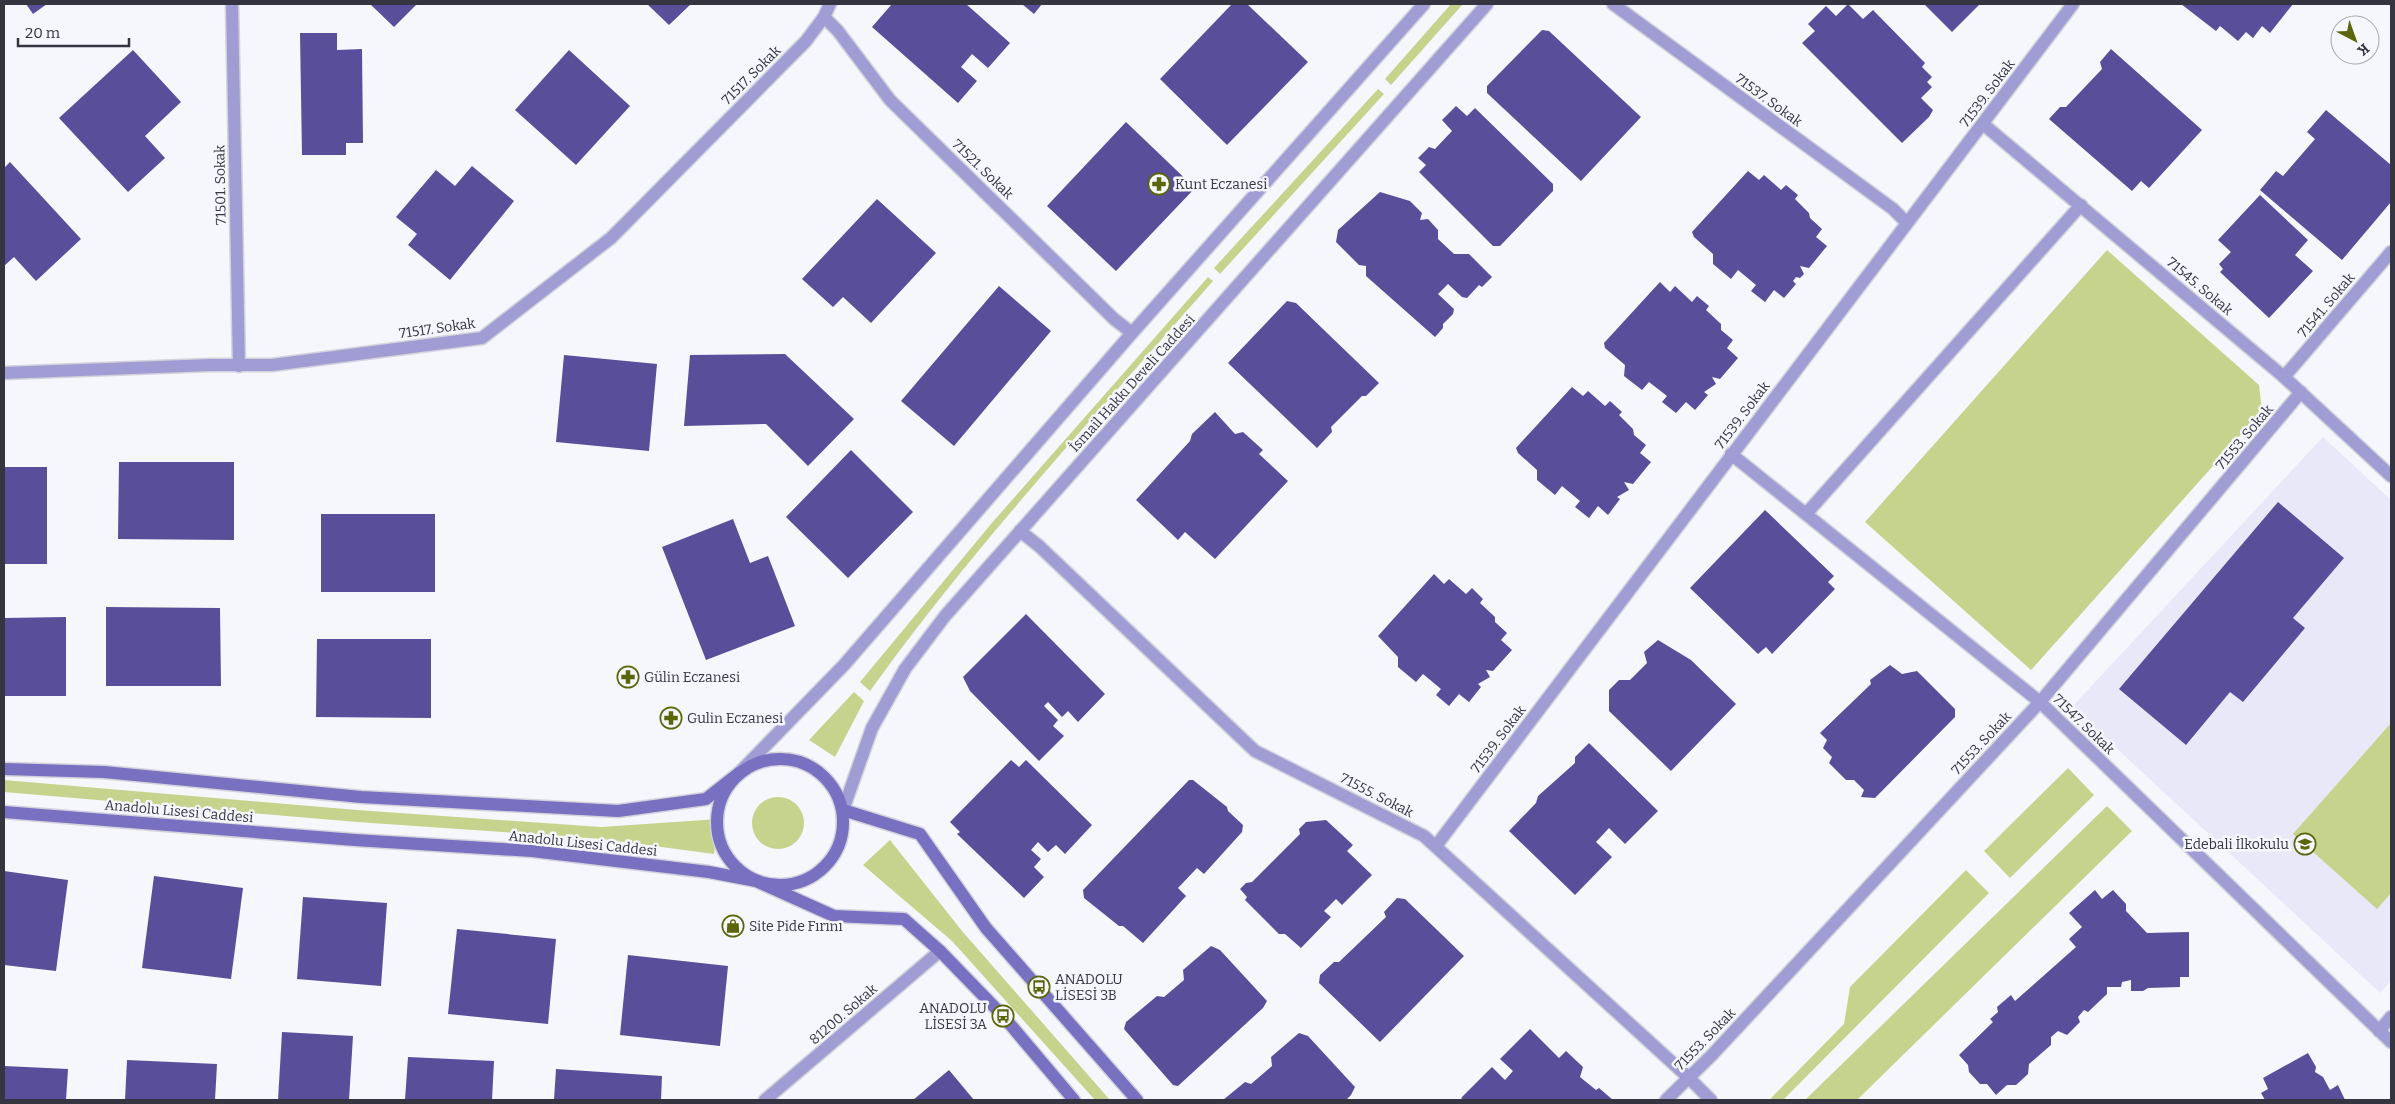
<svg xmlns="http://www.w3.org/2000/svg" width="2395" height="1104" font-family="Bitter,serif">
	<style>
		.built { fill: #e8e8f9 }
		.green { fill: #c6d38c }
		.building { fill: #584e9a }
		.lines { fill: none; stroke-linecap: round; stroke-linejoin: round }
		.service-casing { stroke: #d3d3db; stroke-width: 15 }
		.minor-casing { stroke: #d3d3db; stroke-width: 15 }
		.tertiary-casing { stroke: #d3d3db; stroke-width: 15 }
		.secondary-casing { stroke: #d3d3db; stroke-width: 15 }
		.service { stroke: #a09dd5; stroke-width: 12 }
		.minor { stroke: #a09dd5; stroke-width: 12 }
		.tertiary { stroke: #a09dd5; stroke-width: 12 }
		.secondary { stroke: #7870c1; stroke-width: 12 }
		.labels { text-anchor: middle; stroke-width: 5; stroke-linejoin: round; paint-order: stroke }
		.street-label { font-size: 14px; fill: #353441; stroke: #f6f6fd }
		.poi-label { font-size: 14px; fill: #353441; stroke: #f6f6fd; text-anchor: start }
	</style>
	<rect width="100%" height="100%" fill="#f6f6fd"/>
	<polygon class="built" points="2323,437 2391,500 2391,981 2380,993 2072,707"/>
	<g class="green">
		<polygon points="1451,4 1463,4 1391,85 1385,79"/>
		<polygon points="1378,89 1384,94 1220,274 1214,268"/>
		<polygon points="2107,250 2259,385 2262,411 2031,670 1865,522"/>
		<path d="M1208 277 1213 281C1096 415 974 546 870 691L860 682 991 524Z"/>
		<polygon points="854,692 864,701 835,757 809,740"/>
		<polygon points="2391,723 2391,893 2377,909 2293,834"/>
		<polygon points="2068,768 2094,795 2010,878 1984,851"/>
		<polygon points="4,780 357,810 601,827 719,819 714,854 602,839 357,822 4,792"/>
		<circle cx="778" cy="823" r="26"/>
		<polygon points="2107,806 2132,831 1857,1100 1805,1100"/>
		<polygon points="890,840 962,931 1110,1100 1095,1100 952,941 863,865"/>
		<polygon points="1966,870 1989,893 1783,1100 1773,1100 1771,1098 1844,1024 1850,987"/>
	</g>
	<g class="building">
		<polygon points="26,4 47,4 33,14"/>
		<polygon points="370,4 417,4 394,27"/>
		<polygon points="647,4 691,4 669,25"/>
		<polygon points="892,4 966,4 1010,43 988,68 972,54 961,67 977,81 958,103 872,27"/>
		<polygon points="1022,4 1042,4 1034,14"/>
		<polygon points="1232,4 1247,4 1308,62 1227,145 1160,79"/>
		<polygon points="1848,4 1863,19 1873,10 1925,63 1922,67 1932,77 1927,82 1932,87 1921,98 1933,110 1929,117 1902,143 1802,43 1815,31 1808,24 1826,6 1836,16"/>
		<polygon points="1924,4 1980,4 1952,32"/>
		<polygon points="2181,4 2293,4 2270,33 2262,26 2253,38 2246,32 2238,41 2220,26 2216,31"/>
		<polygon points="1542,30 1549,31 1641,117 1581,181 1487,93 1487,86"/>
		<polygon points="300,33 337,33 337,50 362,49 363,143 346,143 346,155 302,155"/>
		<polygon points="2111,49 2202,130 2149,188 2141,181 2132,191 2049,119 2060,107 2066,107 2102,69 2100,62"/>
		<polygon points="133,50 181,102 145,136 165,158 128,192 59,118"/>
		<polygon points="569,50 630,106 576,165 515,110"/>
		<polygon points="1456,106 1467,116 1475,108 1553,184 1553,191 1500,246 1493,246 1419,172 1426,165 1418,158 1429,147 1435,149 1452,131 1442,120"/>
		<polygon points="2326,110 2391,165 2391,202 2342,260 2260,190 2276,171 2283,176 2315,139 2307,132"/>
		<polygon points="1126,122 1195,188 1116,271 1047,206"/>
		<polygon points="10,162 81,239 36,281 14,257 4,266 4,168"/>
		<polygon points="472,166 514,201 450,280 408,245 417,234 396,217 436,170 455,186"/>
		<polygon points="1748,171 1759,180 1764,175 1781,190 1786,185 1798,195 1795,199 1809,213 1810,218 1822,229 1816,237 1827,246 1809,268 1800,266 1804,274 1800,278 1796,277 1793,281 1796,284 1784,298 1774,290 1765,302 1751,291 1756,285 1738,270 1731,279 1713,264 1713,254 1694,237 1692,232"/>
		<polygon points="1380,192 1410,201 1422,213 1420,220 1428,219 1438,230 1438,239 1454,254 1469,254 1492,277 1482,287 1479,285 1467,298 1462,297 1448,284 1438,294 1454,309 1453,314 1443,324 1443,328 1435,337 1366,276 1366,266 1359,265 1336,242 1338,230"/>
		<polygon points="2260,195 2308,240 2295,255 2313,271 2269,318 2220,272 2223,269 2219,264 2231,252 2218,240"/>
		<polygon points="877,199 936,253 871,323 843,297 833,307 802,279"/>
		<polygon points="1660,282 1670,292 1675,286 1692,302 1697,296 1709,306 1706,310 1721,324 1721,330 1733,340 1727,348 1738,358 1720,379 1712,377 1716,384 1704,392 1708,395 1695,410 1686,402 1676,413 1662,402 1667,396 1649,382 1642,390 1624,376 1625,365 1605,348 1604,343"/>
		<polygon points="999,286 1051,331 954,446 901,401"/>
		<polygon points="1287,301 1296,303 1379,383 1366,396 1362,396 1331,427 1332,432 1317,448 1228,363"/>
		<polygon points="785,354 854,419 808,466 766,424 684,426 690,355"/>
		<polygon points="564,355 657,364 649,451 556,442"/>
		<polygon points="1572,387 1583,396 1588,391 1605,406 1610,401 1622,412 1619,415 1633,429 1634,435 1646,445 1640,453 1651,462 1633,484 1624,482 1629,490 1617,497 1620,499 1608,515 1598,506 1589,518 1575,507 1580,501 1562,486 1555,495 1537,480 1537,470 1518,453 1516,448"/>
		<polygon points="1215,412 1235,434 1243,432 1263,450 1259,454 1288,481 1215,559 1185,532 1178,540 1136,500 1190,441 1192,434"/>
		<polygon points="851,450 913,512 848,578 786,517"/>
		<polygon points="119,462 234,462 234,540 118,539"/>
		<rect x="4" y="467" width="43" height="97"/>
		<polygon points="2278,502 2344,558 2293,618 2305,628 2243,702 2230,692 2186,745 2119,689"/>
		<polygon points="1765,510 1834,576 1828,582 1835,589 1772,654 1766,647 1758,654 1690,588"/>
		<rect x="321" y="514" width="114" height="78"/>
		<polygon points="733,519 750,563 768,556 795,626 706,660 662,547"/>
		<polygon points="1434,574 1444,584 1449,579 1466,594 1472,588 1483,599 1480,603 1495,617 1495,622 1507,633 1501,640 1512,650 1493,671 1486,670 1490,677 1478,684 1481,687 1469,702 1459,694 1449,706 1436,695 1441,689 1423,674 1416,682 1398,667 1398,657 1378,636"/>
		<polygon points="106,607 220,608 221,686 106,686"/>
		<polygon points="1026,614 1105,694 1078,722 1068,711 1062,717 1048,702 1044,706 1058,720 1053,726 1064,736 1039,761 970,691 963,677"/>
		<polygon points="66,617 66,696 4,696 4,618"/>
		<polygon points="317,639 431,639 431,718 316,717"/>
		<polygon points="1658,640 1691,660 1736,704 1671,771 1609,711 1609,690 1619,680 1630,680 1647,663 1644,652"/>
		<polygon points="1890,665 1902,674 1917,671 1955,709 1955,717 1875,798 1861,797 1864,790 1854,780 1846,780 1829,763 1832,757 1823,748 1827,740 1820,733 1871,684 1870,680"/>
		<polygon points="1589,743 1658,811 1625,844 1609,828 1596,842 1612,857 1575,895 1509,831 1536,803 1538,796 1575,763 1575,757"/>
		<polygon points="1011,760 1019,767 1026,760 1092,825 1065,854 1056,845 1048,852 1038,842 1031,850 1041,859 1034,867 1044,877 1024,898 957,834 960,832 950,822"/>
		<polygon points="1189,780 1193,780 1227,807 1228,811 1243,825 1242,832 1204,874 1197,868 1178,888 1186,896 1143,943 1123,926 1119,926 1084,898 1083,890"/>
		<polygon points="1326,820 1353,845 1347,851 1372,875 1342,905 1336,899 1324,911 1331,917 1301,948 1285,934 1279,934 1245,900 1247,897 1240,889 1246,883 1252,882 1300,834 1299,829 1306,822"/>
		<polygon points="4,871 68,880 56,971 4,965"/>
		<polygon points="154,876 243,888 231,979 142,968"/>
		<polygon points="2095,890 2102,899 2113,890 2126,904 2126,911 2147,933 2189,932 2189,977 2180,977 2180,987 2148,988 2143,991 2131,991 2131,980 2122,982 2121,987 2107,987 2107,994 2088,1012 2084,1010 2078,1017 2080,1022 2067,1035 2058,1031 2051,1037 2051,1045 2029,1064 2028,1074 2016,1085 2007,1085 1996,1095 1987,1084 1980,1084 1969,1072 1968,1065 1959,1055 1993,1022 1990,1019 1998,1012 1997,1007 2011,995 2015,1001 2076,947 2069,939 2082,927 2069,913"/>
		<polygon points="303,897 387,903 381,986 297,979"/>
		<polygon points="1397,898 1405,899 1464,956 1380,1042 1319,983 1320,975 1334,962 1339,962 1386,917 1384,912"/>
		<polygon points="457,929 556,939 548,1024 448,1014"/>
		<polygon points="1211,946 1220,950 1267,1001 1263,1008 1178,1086 1173,1085 1124,1029 1126,1022 1157,996 1164,997 1184,980 1183,970"/>
		<polygon points="628,955 728,966 720,1046 620,1035"/>
		<polygon points="1530,1029 1559,1058 1566,1051 1583,1067 1580,1077 1596,1090 1599,1088 1613,1100 1464,1100 1461,1098 1492,1067 1505,1080 1513,1071 1500,1059"/>
		<polygon points="282,1032 353,1036 349,1100 278,1100"/>
		<polygon points="1299,1033 1308,1036 1355,1087 1351,1095 1346,1100 1223,1100 1245,1082 1251,1084 1272,1066 1271,1057"/>
		<polygon points="2308,1053 2316,1067 2315,1072 2323,1077 2330,1090 2338,1085 2345,1100 2265,1100 2261,1093 2268,1089 2263,1078"/>
		<polygon points="408,1057 494,1061 492,1100 405,1100"/>
		<polygon points="127,1060 217,1064 215,1100 125,1100"/>
		<polygon points="4,1066 68,1069 66,1100 4,1100"/>
		<polygon points="556,1069 662,1076 661,1100 554,1100"/>
		<polygon points="949,1070 974,1100 913,1100"/>
	</g>
	<g class="lines">
		<g class="service-casing">
			<polyline id="service" points="1806,514 2081,205"/>
		</g>
		<g class="minor-casing">
			<g id="minor">
				<polyline points="232,4 239,366"/>
				<polyline points="1613,4 1893,209 1906,222"/>
				<polyline points="824,17 838,31 890,100 1114,319 1132,333"/>
				<polyline points="1983,124 2284,377 2391,476"/>
				<polyline points="4,373 210,365 272,365 482,338 611,238 806,41 824,17 830,4"/>
				<polyline points="2284,377 2391,252"/>
				<polyline points="1731,454 2040,702 2391,1042"/>
				<polyline points="1020,531 1039,546 1255,751 1424,836 1688,1077 1711,1100"/>
				<polyline points="1436,846 2073,4"/>
				<polyline points="2379,1031 2391,1017"/>
				<polyline points="765,1100 940,951"/>
				<polyline points="1666,1100 1712,1055 2040,702 2301,392"/>
			</g>
		</g>
		<g class="tertiary-casing">
			<g id="tertiary">
				<polyline points="739,773 844,665 1132,333 1424,4"/>
				<polyline points="843,810 872,728 905,669 945,616 1487,4"/>
			</g>
		</g>
		<g class="secondary-casing">
			<g id="secondary">
				<circle cx="780" cy="822" r="63"/>
				<polyline points="4,769 104,772 361,797 618,811 706,799 739,773"/>
				<polyline points="843,810 920,834 986,928 1137,1100"/>
				<polyline points="4,812 355,840 532,851 709,872 756,881 834,916 904,919 940,951 1003,1016 1074,1100"/>
			</g>
		</g>
		<use href="#service" class="service"/>
		<use href="#minor" class="minor"/>
		<use href="#tertiary" class="tertiary"/>
		<use href="#secondary" class="secondary"/>
	</g>
	<defs>
		<g id="pharmacy-ring" transform="scale(1.125)"><circle r="9.5" fill="#f6f6fd" stroke="#5a6608" stroke-width="1.5"/><path d="M-2-6h4v4h4v4h-4v4h-4v-4h-4v-4h4Z" fill="#5a6608"/></g>
		<g id="school-ring" transform="scale(1.125)"><circle r="9.5" fill="#f6f6fd" stroke="#5a6608" stroke-width="1.5"/><path d="M0-5L7-2L0 1L-7-2ZM-4 1L0 2.5L4 1V4Q0 6-4 4Z" fill="#5a6608"/></g>
		<g id="shop-ring" transform="scale(1.125)"><circle r="9.5" fill="#f6f6fd" stroke="#5a6608" stroke-width="1.5"/><path d="M-5-2.5h2.3a2.7 3.5 0 0 1 5.4 0H5L5.5 6h-11ZM-1.5-2.5h3a1.5 2.3 0 0 0-3 0Z" fill="#5a6608"/></g>
		<g id="bus-ring" transform="scale(1.125)"><circle r="9.5" fill="#f6f6fd" stroke="#5a6608" stroke-width="1.5"/><path d="M-5-6H5V4H4V6H2V4H-2V6H-4V4H-5ZM-3.5-4V0h7V-4ZM-3.5 1.2v1.5H-2V1.2ZM2 1.2v1.5H3.5V1.2Z" fill="#5a6608"/></g>
	</defs>
	<g fill-rule="evenodd">
		<use href="#pharmacy-ring" x="1159" y="184"/>
		<use href="#pharmacy-ring" x="628" y="677"/>
		<use href="#pharmacy-ring" x="671" y="718"/>
		<use href="#school-ring" x="2305" y="844"/>
		<use href="#shop-ring" x="733" y="926"/>
		<use href="#bus-ring" x="1039" y="987"/>
		<use href="#bus-ring" x="1003" y="1016"/>
	</g>
	<g class="labels">
		<g class="street-label">
			<text transform="translate(751 75) rotate(-45)" y="5">71517. Sokak</text>
			<text transform="translate(1987 93) rotate(-53)" y="5">71539. Sokak</text>
			<text transform="translate(1769 100) rotate(36)" y="5">71537. Sokak</text>
			<text transform="translate(983 169) rotate(44)" y="5">71521. Sokak</text>
			<text transform="translate(220 185) rotate(-91)" y="5">71501. Sokak</text>
			<text transform="translate(2200 286) rotate(40)" y="5">71545. Sokak</text>
			<text transform="translate(2326 305) rotate(-50)" y="5">71541. Sokak</text>
			<text transform="translate(437 328) rotate(-8)" y="5">71517. Sokak</text>
			<text transform="translate(1132 383) rotate(-48)" y="5">İsmail Hakkı Develi Caddesi</text>
			<text transform="translate(1742 415) rotate(-53)" y="5">71539. Sokak</text>
			<text transform="translate(2244 437) rotate(-50)" y="5">71553. Sokak</text>
			<text transform="translate(2084 724) rotate(44)" y="5">71547. Sokak</text>
			<text transform="translate(1498 739) rotate(-53)" y="5">71539. Sokak</text>
			<text transform="translate(1981 743) rotate(-47)" y="5">71553. Sokak</text>
			<text transform="translate(1377 795) rotate(27)" y="5">71555. Sokak</text>
			<text transform="translate(179 811) rotate(5)" y="5">Anadolu Lisesi Caddesi</text>
			<text transform="translate(583 843) rotate(6)" y="5">Anadolu Lisesi Caddesi</text>
			<text transform="translate(843 1014) rotate(-41)" y="5">81200. Sokak</text>
			<text transform="translate(1705 1039) rotate(-46)" y="5">71553. Sokak</text>
		</g>
		<g class="poi-label">
			<text x="1175" y="189">Kunt Eczanesi</text>
			<text x="644" y="682">Gülin Eczanesi</text>
			<text x="687" y="723">Gulin Eczanesi</text>
			<text x="2289" y="849" text-anchor="end">Edebali İlkokulu</text>
			<text x="749" y="931">Site Pide Fırını</text>
			<text x="1055" y="984">ANADOLU<tspan x="1055" dy="16">LİSESİ 3B</tspan></text>
			<text x="987" y="1013" text-anchor="end">ANADOLU<tspan x="987" dy="16">LİSESİ 3A</tspan></text>
		</g>
	</g>
	<rect width="2395" height="1104" fill="none" stroke="#353441" stroke-width="10"/>
	<g transform="translate(2355 40) rotate(139)"><circle r="24" fill="#f6f6fd" stroke="#a9a8b2"/>
	<path d="M0-4L9 19L0 12L-9 19Z" fill="#5a6608"/>
	<text y="-8" font-size="14" font-weight="bold" text-anchor="middle" fill="#353441">K</text>
	</g>
	<path d="M18 38v8h111v-8" fill="none" stroke="#353441" stroke-width="2.5"/>
	<text x="25" y="38" font-size="15" fill="#353441" stroke="#f6f6fd" stroke-width="4" paint-order="stroke">20 m</text>
</svg>
